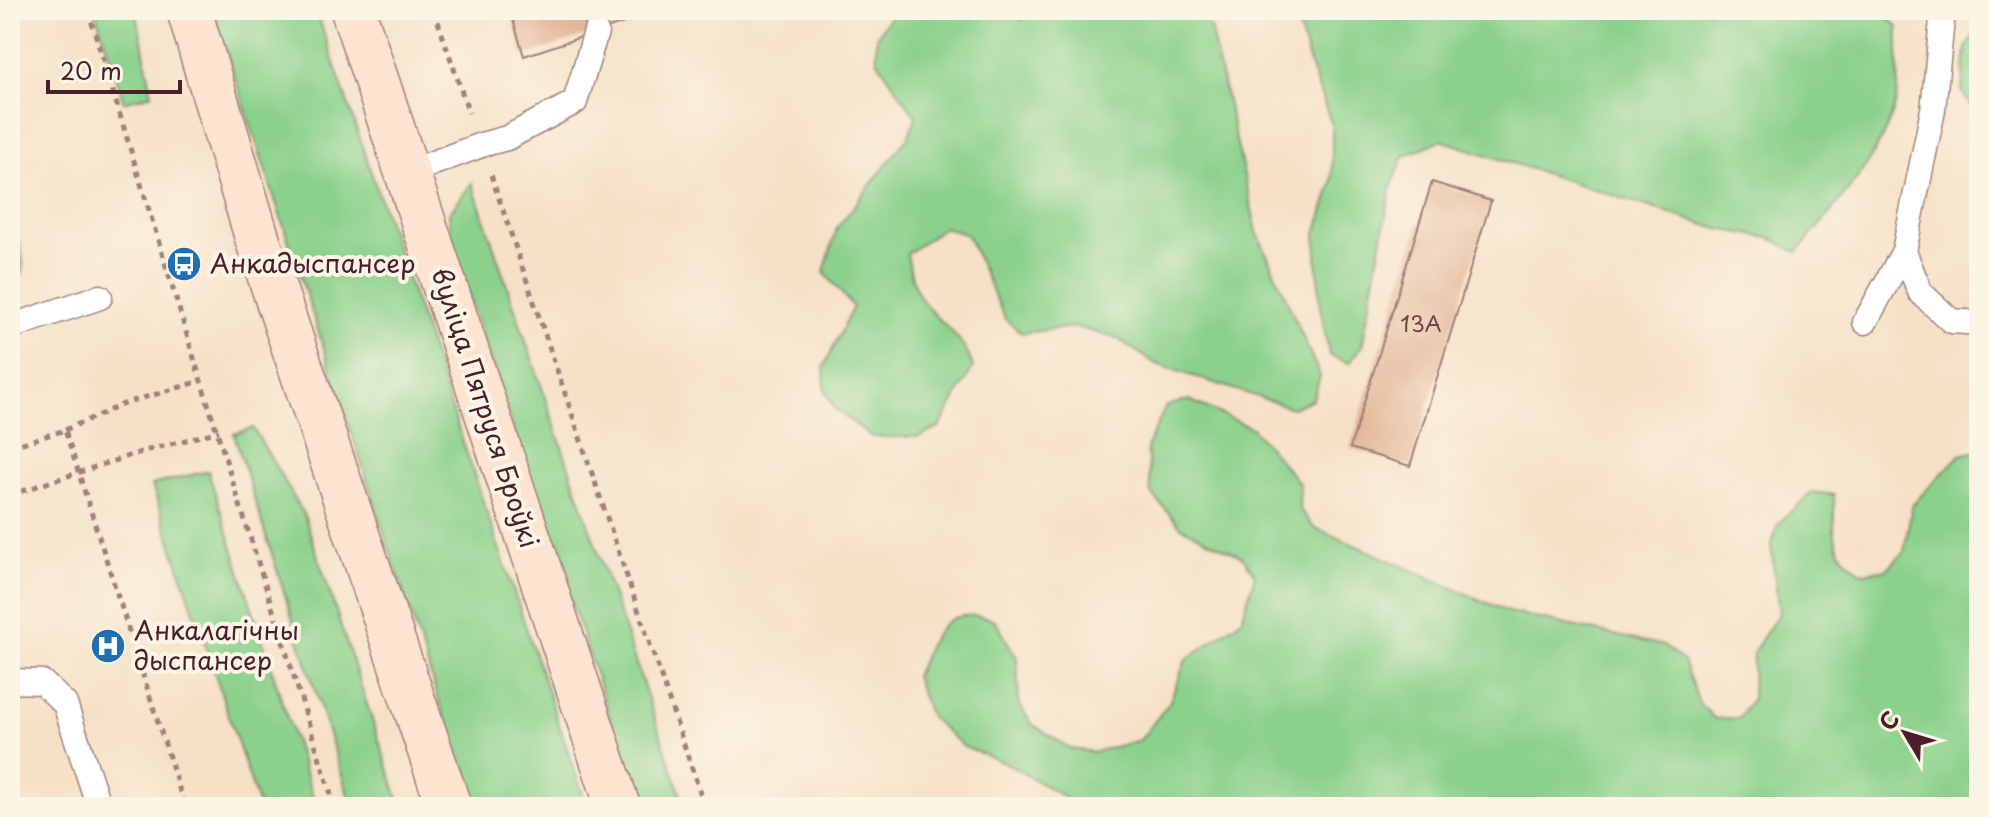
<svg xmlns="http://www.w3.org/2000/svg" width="1989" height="817" font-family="'Playpen Sans',sans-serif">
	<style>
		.green { fill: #8bd18c; stroke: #6a785c; stroke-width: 2 }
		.building { fill: #e3b79a }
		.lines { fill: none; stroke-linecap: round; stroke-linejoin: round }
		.lane-casing { stroke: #a08079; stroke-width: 27 }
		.secondary-casing { stroke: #a08079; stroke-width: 47 }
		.path { stroke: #a08079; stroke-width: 5; stroke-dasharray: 6 6; stroke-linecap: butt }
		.lane { stroke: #fff; stroke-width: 24 }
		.secondary { stroke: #fde4d1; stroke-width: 44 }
		.labels { text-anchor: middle; stroke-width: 8; stroke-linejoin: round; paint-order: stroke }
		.number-label { font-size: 22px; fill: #704547 }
		.poi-label { font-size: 26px; fill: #4a1f2b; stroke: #fcf5e5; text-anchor: start }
		.street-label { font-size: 26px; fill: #4a1f2b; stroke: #fcf5e5 }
	</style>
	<rect width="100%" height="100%" fill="#fcf5e5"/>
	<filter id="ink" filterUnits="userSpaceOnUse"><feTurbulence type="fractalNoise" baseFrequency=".0125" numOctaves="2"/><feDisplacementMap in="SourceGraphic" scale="16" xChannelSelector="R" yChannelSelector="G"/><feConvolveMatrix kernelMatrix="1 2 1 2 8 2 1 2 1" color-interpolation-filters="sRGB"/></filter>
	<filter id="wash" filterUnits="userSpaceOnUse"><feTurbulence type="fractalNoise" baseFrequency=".006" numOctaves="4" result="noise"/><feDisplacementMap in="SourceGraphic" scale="32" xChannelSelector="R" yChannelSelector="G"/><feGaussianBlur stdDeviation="1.8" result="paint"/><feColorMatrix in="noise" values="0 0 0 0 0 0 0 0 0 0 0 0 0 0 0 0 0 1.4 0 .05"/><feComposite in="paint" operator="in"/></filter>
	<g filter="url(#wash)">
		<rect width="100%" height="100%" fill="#f6e1c7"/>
		<g class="green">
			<polygon points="95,10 136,10 152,94 124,102"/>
			<polygon points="213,10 316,10 587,807 474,807"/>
			<path d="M895 10H1006L1022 20 1041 10H1200L1210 27 1257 232 1320 376 1313 399 1292 408 1156 364 1118 339 1076 327 1022 333 1005 319 967 235 944 227 907 254C910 270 912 284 920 297 939 326 961 330 973 367L939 428 918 437H872L835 409 825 390 824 367 853 307 824 272 837 228 908 137 916 117 877 60 876 37Z"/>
			<path d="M1294 10H1879L1898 27C1897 45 1901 88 1896 102 1880 159 1835 207 1797 252L1770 238 1718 229 1441 140 1404 156 1391 188 1362 346 1349 363 1329 355 1320 306 1316 234 1332 183V125L1312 71Z"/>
			<polygon points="1979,26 1979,121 1962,91 1966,48"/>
			<polygon points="472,183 685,807 640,807 452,245 449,213"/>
			<path d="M18 239C24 259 28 274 10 288V242Z"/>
			<path d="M1189 400 1252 428 1300 484 1299 508 1313 527 1508 612 1664 646 1683 661 1699 703 1715 719 1739 718 1752 698 1753 653 1779 613 1771 545 1779 523 1812 492 1834 495C1835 533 1828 551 1863 573L1887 569 1904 552 1912 505 1960 455 1979 451V807H1205L1191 800 1163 807H1081L1006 763 964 747 930 717 915 676C934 634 942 603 995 620L1017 658 1019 704 1032 724 1071 749 1095 752 1140 740 1169 703 1186 660 1242 619 1255 575 1243 557 1181 527 1151 493 1147 447 1166 406Z"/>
			<polygon points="253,428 304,515 401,807 352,807 234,434"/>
			<polygon points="208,471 316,807 259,807 152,485"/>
		</g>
		<g id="blocks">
			<g class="building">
				<polygon points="510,10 650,10 651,14 524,56"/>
				<polygon points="1432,182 1491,201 1410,466 1350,448"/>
			</g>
		</g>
	</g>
	<g filter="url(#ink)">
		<use href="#blocks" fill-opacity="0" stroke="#a08079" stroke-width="2"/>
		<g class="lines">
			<g class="lane-casing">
				<g id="lane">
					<polyline points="407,173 481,145 507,138 575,102 596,32"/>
					<polyline points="1904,251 1920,292 1951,321 1979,323"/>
					<polyline points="1865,322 1904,251 1933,110 1943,10"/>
					<polyline points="10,327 100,297"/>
					<polyline points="10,681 42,682 65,704 99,807"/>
				</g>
			</g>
			<g class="secondary-casing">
				<g id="secondary">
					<polyline points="189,10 259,244 449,807"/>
					<polyline points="353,10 618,807"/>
				</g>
			</g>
			<g class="path">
				<polyline points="88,10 201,381 335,807"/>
				<polyline points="434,10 469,113"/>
				<polyline points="491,175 705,807"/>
				<polyline points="65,430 126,403 201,381"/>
				<polyline points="10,447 65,430 185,807"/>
				<polyline points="10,495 141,452 219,431"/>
			</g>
			<use href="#lane" class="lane"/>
			<use href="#secondary" class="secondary"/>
		</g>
	</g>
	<defs>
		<g id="bus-disc" transform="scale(1.8)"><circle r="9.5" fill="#1f6fb2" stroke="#fcf5e5"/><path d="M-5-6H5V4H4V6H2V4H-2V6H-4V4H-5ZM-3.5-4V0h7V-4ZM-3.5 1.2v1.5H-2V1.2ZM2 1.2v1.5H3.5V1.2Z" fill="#fff"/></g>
		<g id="hospital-disc" transform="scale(1.8)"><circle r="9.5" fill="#1f6fb2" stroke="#fcf5e5"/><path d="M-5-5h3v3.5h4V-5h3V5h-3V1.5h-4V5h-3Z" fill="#fff"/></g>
	</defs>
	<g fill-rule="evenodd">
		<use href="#bus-disc" x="184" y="264"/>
		<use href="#hospital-disc" x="108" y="646"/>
	</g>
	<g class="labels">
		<g class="number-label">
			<text x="1421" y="332">13А</text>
		</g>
		<g class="poi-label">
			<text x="210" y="273">Анкадыспансер</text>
			<text x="134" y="640">Анкалагічны<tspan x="134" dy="30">дыспансер</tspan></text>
		</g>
		<g class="street-label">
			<text transform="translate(485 408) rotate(72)" y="9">вуліца Пятруся Броўкі</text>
		</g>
	</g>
	<rect width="1989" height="817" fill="none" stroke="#fcf5e5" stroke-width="40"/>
	<g transform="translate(1905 733) rotate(308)" stroke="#fcf5e5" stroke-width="6" paint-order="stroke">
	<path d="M0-6L14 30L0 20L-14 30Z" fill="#4a1f2b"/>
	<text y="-12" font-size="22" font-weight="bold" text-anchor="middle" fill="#4a1f2b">С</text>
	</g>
	<path d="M48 80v12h132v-12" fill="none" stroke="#4a1f2b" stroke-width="4"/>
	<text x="60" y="80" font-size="24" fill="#4a1f2b" stroke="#fcf5e5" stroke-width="6" paint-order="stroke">20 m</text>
</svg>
